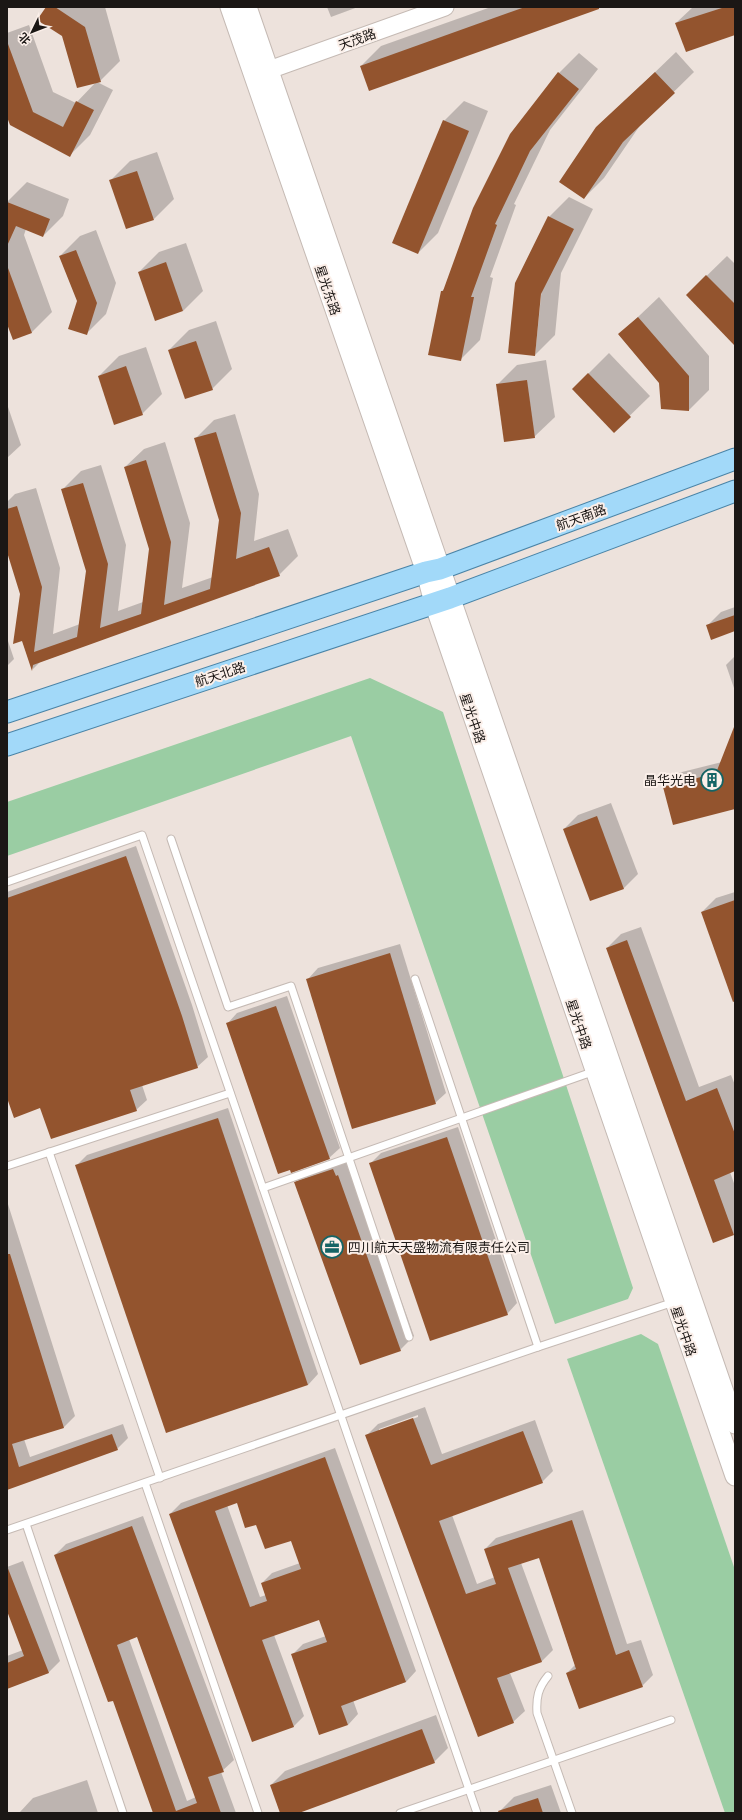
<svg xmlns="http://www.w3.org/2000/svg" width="742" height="1820" font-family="Poppins,'Noto Sans SC',sans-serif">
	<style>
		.green { fill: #9acda3 }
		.shadow { fill: #0003; fill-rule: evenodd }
		.building { fill: #93542e; fill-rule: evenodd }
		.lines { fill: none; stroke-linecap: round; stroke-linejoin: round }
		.service-casing { stroke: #c5bab4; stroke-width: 9 }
		.tertiary-casing { stroke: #c5bab4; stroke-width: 19 }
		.secondary-casing { stroke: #c5bab4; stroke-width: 21 }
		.primary-casing { stroke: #4a84a7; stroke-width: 23 }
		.service { stroke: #fff; stroke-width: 7 }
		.tertiary { stroke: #fff; stroke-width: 17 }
		.secondary { stroke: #fff; stroke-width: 19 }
		.primary { stroke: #a2d9f9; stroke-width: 21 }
		.labels { text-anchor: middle; stroke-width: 4; stroke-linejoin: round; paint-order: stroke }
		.street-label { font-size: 13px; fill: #1b1715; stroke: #fbefe9 }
		.poi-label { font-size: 13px; fill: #1b1715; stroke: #fbefe9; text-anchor: end }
	</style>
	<rect width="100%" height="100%" fill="#ede2dc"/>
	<g class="green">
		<polygon points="370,678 443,712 633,1288 628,1299 555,1324 351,736 7,856 7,802"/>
		<polygon points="641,1334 658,1344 735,1570 735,1813 725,1813 567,1359"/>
	</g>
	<g class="shadow">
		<polygon points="47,7 105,7 120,61 100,81 97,82 113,90 90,135 70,155 7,114 7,33 29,25 53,92 76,103 96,82 63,35"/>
		<polygon points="327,7 358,7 331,17"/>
		<polygon points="491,7 590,7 361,66 381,46"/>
		<polygon points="693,7 735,7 735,34 676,23"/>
		<polygon points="676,52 694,72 641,124 604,178 584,198 597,128"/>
		<polygon points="579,53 598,69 550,130 514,204 516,205 490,277 493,278 480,340 460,360 442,291 445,288 559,73"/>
		<polygon points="464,101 488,111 438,233 418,253 444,121"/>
		<polygon points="157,152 174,199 154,219 110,181 130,161"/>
		<polygon points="27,182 69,199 63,216 43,236 26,229 24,235 52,312 32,332 13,339 7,321 7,202"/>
		<polygon points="569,197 593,209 561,273 555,335 535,355 549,217"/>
		<polygon points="96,230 116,283 106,314 86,334 78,301 60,256 80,236"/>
		<polygon points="186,243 203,291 183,311 139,272 159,252"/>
		<polygon points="727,256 735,264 735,345 687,295"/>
		<polygon points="659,297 709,356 709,390 689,410 660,383 619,335"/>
		<polygon points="216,321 232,369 212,389 169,350 189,330"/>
		<polygon points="146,347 162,394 142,414 99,376 119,356"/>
		<polygon points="609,353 650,396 614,431 573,389"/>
		<polygon points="546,360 555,417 534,437 497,385 517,365"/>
		<polygon points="7,404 21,445 7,458"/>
		<polygon points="235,414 259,494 254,541 288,529 298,556 279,575 40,662 33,669 22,640 21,594 7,549 7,502 15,494 36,488 60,568 53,634 80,624 87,571 62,490 81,471 101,465 126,545 118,611 143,602 150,549 125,467 144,449 165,442 190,523 182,588 213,577 220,520 195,439 214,420"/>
		<polygon points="735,607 735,630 707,626 721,612"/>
		<polygon points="7,638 14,659 7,666"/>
		<polygon points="735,656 735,691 726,665"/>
		<polygon points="735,728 735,808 674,824 664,787 678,773 722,762"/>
		<polygon points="611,803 638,874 624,888 591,900 564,829 578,815"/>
		<polygon points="136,846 192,1005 208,1057 197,1067 142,1085 147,1100 136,1110 41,1107 7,1095 7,892"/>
		<polygon points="735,892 735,1003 702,912 716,898"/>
		<polygon points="641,927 699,1087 731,1075 735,1085 735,1170 730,1172 735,1186 734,1235 607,948 621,934"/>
		<polygon points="400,944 446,1093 435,1103 308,979 318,968"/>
		<polygon points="287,996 340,1148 329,1158 227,1024 237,1013"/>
		<polygon points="228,1108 318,1374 308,1385 76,1166 87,1155"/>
		<polygon points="458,1127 517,1303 507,1314 370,1164 381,1153"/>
		<polygon points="347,1155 352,1162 414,1336 400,1350 295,1183 309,1169"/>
		<polygon points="7,1201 75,1416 64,1427 24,1439 30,1457 123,1424 128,1438 117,1449 7,1489"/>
		<path d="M425 1407 442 1454 535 1420 553 1471 542 1482 452 1515 477 1584 495 1577 485 1549 496 1538 583 1510 627 1644 641 1640 653 1675 642 1686 567 1673 575 1665 540 1557 521 1563 553 1650 542 1661 510 1673 525 1711 513 1722 366 1436 378 1424ZM418 1415V1417L379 1431V1429Z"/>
		<path d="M335 1448 416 1671 406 1682 353 1700 358 1714 348 1725 292 1655 303 1644 326 1636 320 1619 274 1635 304 1716 293 1727 170 1514 181 1503ZM238 1501 257 1524 291 1540 300 1563 272 1573 262 1583 266 1595 260 1597 227 1505Z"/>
		<path d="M143 1516 234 1760 221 1772 236 1813H154L114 1700 55 1555 66 1544ZM138 1636 196 1797 187 1801 129 1639Z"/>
		<polygon points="23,1561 60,1661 48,1673 7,1688 7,1656 23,1650 7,1608 7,1567"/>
		<polygon points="436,1715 448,1748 434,1762 296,1813 281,1813 271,1785 285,1771"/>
		<polygon points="87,1780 98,1813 19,1813 33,1798"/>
		<polygon points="551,1785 561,1813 500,1813 500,1811 514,1797"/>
	</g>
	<g class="building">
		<polygon points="46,7 55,7 85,27 101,82 77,88 62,36 37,20"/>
		<polygon points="525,7 599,7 599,9 369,91 360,66"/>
		<polygon points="725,7 735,7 735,35 686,52 675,23"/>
		<polygon points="7,44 8,44 33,112 63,127 76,101 94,110 70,157 10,125 7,117"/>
		<polygon points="558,72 579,89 530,151 495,224 497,225 471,297 474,297 461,361 428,355 441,291 443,291 473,208 510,134"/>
		<polygon points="655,72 675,93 623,142 584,199 559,182 596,127"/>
		<polygon points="443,120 469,131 418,254 392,243"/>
		<polygon points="137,171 154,220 126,229 109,180"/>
		<polygon points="7,202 50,219 43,237 16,226 7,246"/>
		<polygon points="548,216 574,229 541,294 535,356 508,353 515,283"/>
		<polygon points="76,250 97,303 87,335 68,329 77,301 59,256"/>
		<polygon points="166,262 183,311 155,321 138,272"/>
		<polygon points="7,268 8,268 32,333 13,340 7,324"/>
		<polygon points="706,275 735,304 735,346 686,295"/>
		<polygon points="638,317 689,376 689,411 661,409 659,383 618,334"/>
		<polygon points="196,341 213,390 185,399 168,350"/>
		<polygon points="126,366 143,415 114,425 98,376"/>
		<polygon points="588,373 631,417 614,433 572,389"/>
		<polygon points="527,380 535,438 504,442 496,384"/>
		<polygon points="216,432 241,513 236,559 269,547 280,576 33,665 32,671 22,641 13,644 20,594 7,552 7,509 17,506 42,587 34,652 77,637 86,571 61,489 83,483 108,564 100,628 141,614 149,549 124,467 146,460 171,542 164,605 210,589 219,520 194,438"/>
		<polygon points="735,615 735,631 711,640 706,625"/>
		<polygon points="734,727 735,809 673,825 663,787 716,773"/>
		<polygon points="597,816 624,889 590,901 563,829"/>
		<polygon points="126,856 182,1016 198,1068 130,1090 137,1111 51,1139 40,1108 14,1118 7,1098 7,898"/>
		<polygon points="735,900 735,1001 733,1002 701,912"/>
		<polygon points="627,940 686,1101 717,1088 735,1134 735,1171 714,1180 734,1235 713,1243 606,948"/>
		<polygon points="390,953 436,1104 352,1129 306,979"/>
		<polygon points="276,1006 330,1159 291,1173 290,1170 278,1174 226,1023"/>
		<polygon points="218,1118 308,1385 166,1433 75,1165"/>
		<polygon points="447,1137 508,1315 430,1341 369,1163"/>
		<polygon points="333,1169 336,1176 338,1175 401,1351 360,1365 294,1182"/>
		<polygon points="7,1254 10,1254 64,1428 12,1444 19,1467 112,1434 118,1450 7,1490"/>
		<polygon points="413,1418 431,1465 523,1431 543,1483 439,1521 466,1594 496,1584 484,1549 572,1520 616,1655 629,1650 643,1687 579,1709 566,1673 576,1669 539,1558 508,1568 542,1662 497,1678 514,1723 478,1737 365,1435"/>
		<path d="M325 1457 406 1682 341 1706 348 1725 319 1735 291 1654 327 1642 319 1620 262 1640 294 1727 252 1742 169 1514ZM237 1503 245 1528 256 1525 265 1549 291 1541 301 1569 261 1583 267 1601 250 1607 215 1511Z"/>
		<path d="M132 1526 224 1772 208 1777 221 1813H153L113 1701 108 1702 54 1555ZM137 1637 197 1803 176 1811 117 1645Z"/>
		<polygon points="7,1566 49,1673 7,1689 7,1663 24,1656 7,1611"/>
		<polygon points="422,1729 435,1763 299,1813 280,1813 270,1785"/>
		<polygon points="538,1798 543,1813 499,1813 498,1811"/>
	</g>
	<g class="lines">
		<g class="service-casing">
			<g id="service">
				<polyline points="171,839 228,1007 291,986 409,1337"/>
				<polyline points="7,882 142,835 477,1813"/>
				<polyline points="415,979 538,1347"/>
				<polyline points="49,1152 160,1478"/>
				<polyline points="7,1166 230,1093"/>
				<polyline points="263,1188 595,1071"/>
				<polyline points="145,1483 258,1813"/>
				<polyline points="26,1524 123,1813"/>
				<polyline points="7,1530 538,1347 674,1302"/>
				<path d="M548 1676C538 1688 536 1698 537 1713L572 1813"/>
				<polyline points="400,1813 671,1720"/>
			</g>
		</g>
		<g class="tertiary-casing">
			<polyline id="tertiary" points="269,70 445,7"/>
		</g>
		<g class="secondary-casing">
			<g id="secondary">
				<polyline points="230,7 426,572 434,603 735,1476"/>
				<polyline points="247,7 735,1424"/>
			</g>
		</g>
		<g class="primary-casing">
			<g id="primary">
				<polyline points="7,712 426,572 440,569 735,459"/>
				<polyline points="7,745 450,598 735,491"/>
			</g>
		</g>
		<use href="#service" class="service"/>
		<use href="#tertiary" class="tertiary"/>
		<use href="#secondary" class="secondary"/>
		<use href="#primary" class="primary"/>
	</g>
	<defs>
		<g id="building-ring" transform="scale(1.15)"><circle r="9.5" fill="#fbefe9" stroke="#156465" stroke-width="1.5"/><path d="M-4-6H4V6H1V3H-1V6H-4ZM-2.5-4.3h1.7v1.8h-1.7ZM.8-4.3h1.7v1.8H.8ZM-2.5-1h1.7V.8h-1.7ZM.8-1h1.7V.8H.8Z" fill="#156465"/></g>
		<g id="office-ring" transform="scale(1.15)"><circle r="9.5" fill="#fbefe9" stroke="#156465" stroke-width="1.5"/><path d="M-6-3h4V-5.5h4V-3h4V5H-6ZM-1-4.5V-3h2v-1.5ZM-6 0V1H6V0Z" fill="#156465"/></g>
	</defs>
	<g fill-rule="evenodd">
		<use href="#building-ring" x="712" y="780"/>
		<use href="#office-ring" x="332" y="1247"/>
	</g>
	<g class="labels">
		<g class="street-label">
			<text transform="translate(357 39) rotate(-20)" y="5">天茂路</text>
			<text transform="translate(328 290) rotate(71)" y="5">星光东路</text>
			<text transform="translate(581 517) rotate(-20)" y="5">航天南路</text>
			<text transform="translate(220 674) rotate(-18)" y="5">航天北路</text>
			<text transform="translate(473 718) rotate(71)" y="5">星光中路</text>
			<text transform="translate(579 1024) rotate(71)" y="5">星光中路</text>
			<text transform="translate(684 1331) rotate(71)" y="5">星光中路</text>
		</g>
		<g class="poi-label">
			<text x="696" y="785">晶华光电</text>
			<text x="348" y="1252" text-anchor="start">四川航天天盛物流有限责任公司</text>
		</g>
	</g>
	<rect width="742" height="1820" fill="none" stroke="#1b1715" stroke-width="16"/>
	<g transform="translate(32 32) rotate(227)" stroke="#fbefe9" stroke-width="3" paint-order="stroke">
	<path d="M0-3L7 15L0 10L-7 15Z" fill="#1b1715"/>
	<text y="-6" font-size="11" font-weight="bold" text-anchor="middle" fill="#1b1715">北</text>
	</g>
</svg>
